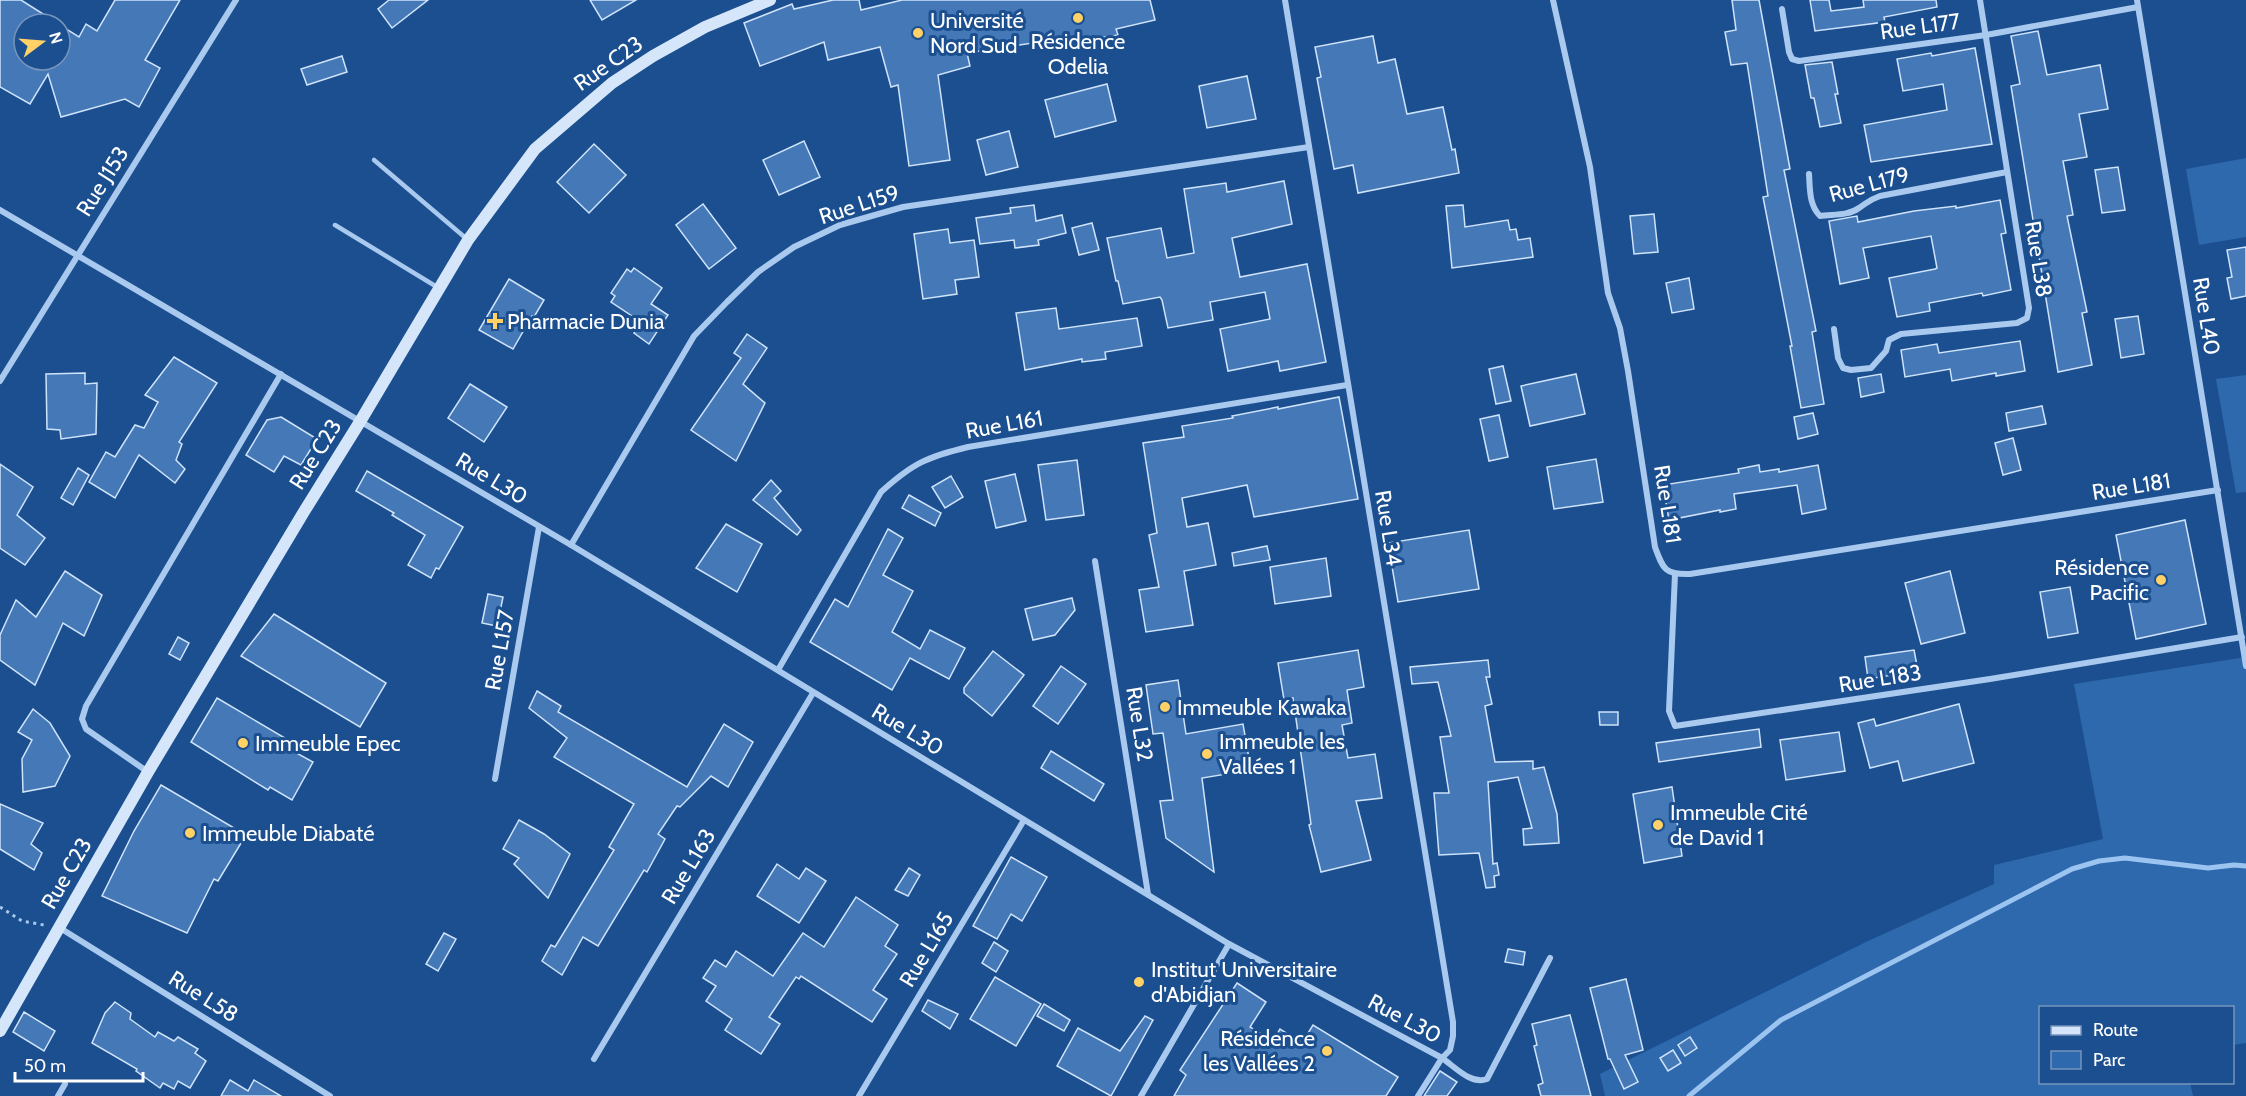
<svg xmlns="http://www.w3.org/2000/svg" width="2246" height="1096" font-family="Cabin,sans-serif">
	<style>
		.green { fill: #2e69ad }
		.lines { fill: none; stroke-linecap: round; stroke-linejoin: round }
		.stream { stroke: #9cc4f0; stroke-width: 5 }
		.building { fill: #4478b7; stroke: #cfe3fa; stroke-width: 1.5 }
		.path { stroke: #a9c9ee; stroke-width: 3; stroke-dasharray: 3 4.5; stroke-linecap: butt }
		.lane { stroke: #a9c9ee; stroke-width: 4.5 }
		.street { stroke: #a9c9ee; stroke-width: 6 }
		.secondary { stroke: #d6e6fa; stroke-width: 12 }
		.poi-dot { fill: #ffd166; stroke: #1b4f8f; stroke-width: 2 }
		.labels { text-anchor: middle; stroke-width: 6; stroke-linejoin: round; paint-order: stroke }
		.poi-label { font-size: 22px; fill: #fff; stroke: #1b4f8f; text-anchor: start }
		.street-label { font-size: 22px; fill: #fff; stroke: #1b4f8f }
	</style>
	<rect width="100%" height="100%" fill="#1b4f8f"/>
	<g class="green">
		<polygon points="2246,158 2246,237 2199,245 2186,169"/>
		<polygon points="2246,375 2246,492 2236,493 2216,379"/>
		<polygon points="2246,657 2246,1043 2233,1045 2232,1008 2040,1008 2040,1082 2190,1083 2193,1096 1605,1096 1600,1074 1868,941 1994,884 1994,865 2103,839 2074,684"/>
	</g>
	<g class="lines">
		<polyline class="stream" points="1689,1096 1781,1020 2072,869 2099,861 2125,858 2208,868 2234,865 2246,866"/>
	</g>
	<g class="building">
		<polygon points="0,0 21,0 59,24 24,24 24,60 60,60 60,25 79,37 86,24 97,31 115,0 180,0 145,60 160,68 139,107 125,99 61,117 48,74 30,104 0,87"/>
		<polygon points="389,0 428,0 392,28 378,9"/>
		<polygon points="590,0 636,0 602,20"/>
		<polygon points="833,0 859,0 861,10 902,0 1150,0 1155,20 1116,29 1118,35 1047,46 1046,41 967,53 970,66 938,75 950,160 909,166 898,85 891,87 880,47 828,60 824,42 760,66 744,23 792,4 794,9"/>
		<polygon points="1732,0 1759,0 1790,169 1784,170 1816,331 1812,332 1824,404 1801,408 1790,346 1792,346 1763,197 1768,196 1747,63 1731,65 1725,32 1736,30"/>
		<polygon points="1810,0 1829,0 1831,11 1864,7 1863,0 1936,0 1937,7 1884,17 1885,22 1815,31"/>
		<polygon points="2038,31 2047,75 2100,65 2108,109 2079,114 2087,157 2063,161 2073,215 2067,216 2087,312 2082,313 2092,365 2058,372 2011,86 2020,84 2011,36"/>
		<polygon points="1373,36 1378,63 1395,59 1407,114 1443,107 1452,150 1455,149 1459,173 1358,193 1353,165 1334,169 1317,78 1321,77 1315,47"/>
		<polygon points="1975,48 1992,144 1871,162 1864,125 1947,110 1943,84 1903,91 1897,59 1931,53 1932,56"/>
		<polygon points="342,56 347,72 307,85 301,69"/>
		<polygon points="1832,62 1838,94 1835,94 1841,123 1820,127 1814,98 1811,98 1805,65"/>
		<polygon points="1247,76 1256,119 1207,128 1199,86"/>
		<polygon points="1107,84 1116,121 1055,137 1045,100"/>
		<polygon points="1009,131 1018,167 986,175 977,140"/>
		<polygon points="804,141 820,177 779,195 763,160"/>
		<polygon points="594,144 626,175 589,213 557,182"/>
		<polygon points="2118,167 2125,210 2102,213 2095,170"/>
		<polygon points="1284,181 1292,224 1232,238 1240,277 1307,264 1326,362 1280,371 1278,361 1228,371 1220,329 1270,319 1265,292 1210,302 1213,320 1168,328 1162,300 1160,297 1123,304 1118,281 1116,281 1107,238 1161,228 1167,258 1194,253 1184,189 1226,183 1227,192"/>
		<polygon points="2000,200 2006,233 2001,234 2011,290 1983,296 1982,293 1929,303 1930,311 1897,317 1889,278 1935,269 1937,268 1931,236 1863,248 1869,278 1840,284 1829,221 1857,216 1858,222 1914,211 1956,206 1956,208"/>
		<polygon points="703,204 736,248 709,269 676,225"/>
		<polygon points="1034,205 1036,221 1062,215 1066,233 1038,240 1039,245 1015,248 1014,240 980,244 976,218 1011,213 1010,208"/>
		<polygon points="1463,205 1465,227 1508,220 1510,230 1516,229 1518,240 1530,238 1533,257 1452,268 1446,206"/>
		<polygon points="1654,214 1658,252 1634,254 1630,216"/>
		<polygon points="1092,223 1099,250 1079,255 1072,228"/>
		<polygon points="948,229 950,243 974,240 979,277 955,280 957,294 923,299 914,234"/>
		<polygon points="2246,247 2246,296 2231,299 2227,278 2232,277 2227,250"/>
		<polygon points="634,268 662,288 651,304 668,315 649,344 634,333 641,322 611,302 615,296 611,293 627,269 631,272"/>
		<polygon points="1689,278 1694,309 1672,313 1666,283"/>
		<polygon points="509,279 544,300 534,317 532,316 513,349 479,330"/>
		<polygon points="1056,308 1059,329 1137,318 1142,346 1105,352 1106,359 1082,362 1082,359 1025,370 1016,313"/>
		<polygon points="2138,316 2144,354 2121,358 2115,319"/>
		<polygon points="747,334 767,348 743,384 765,403 736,461 691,430 741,358 734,353"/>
		<polygon points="2020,341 2025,371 1996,376 1996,373 1952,381 1950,369 1905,377 1901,350 1937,344 1939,353"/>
		<polygon points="174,357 217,383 179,442 182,444 176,460 185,469 175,483 139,455 115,498 89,482 106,452 115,457 135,425 144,428 158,402 145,395"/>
		<polygon points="1503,366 1511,401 1496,404 1489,369"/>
		<polygon points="85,373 85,384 97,383 96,434 61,439 60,430 47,429 46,374"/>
		<polygon points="1576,374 1585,414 1530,426 1521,386"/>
		<polygon points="1881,374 1884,392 1861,397 1858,378"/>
		<polygon points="470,384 507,407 484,442 448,418"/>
		<polygon points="1339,397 1358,499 1254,517 1247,485 1182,498 1187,527 1208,523 1216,565 1184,571 1193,625 1146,632 1139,590 1159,587 1149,535 1157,533 1143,443 1184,437 1182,426 1233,418 1232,416 1278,407 1278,409"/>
		<polygon points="2042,406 2046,424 2009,431 2006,413"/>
		<polygon points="1813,413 1818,434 1798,439 1794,417"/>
		<polygon points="1499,415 1508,457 1489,461 1480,419"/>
		<polygon points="281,417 317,439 301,465 284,456 274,472 246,455 267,420"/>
		<polygon points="2013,438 2021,470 2003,475 1995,443"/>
		<polygon points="1596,459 1603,502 1554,509 1547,467"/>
		<polygon points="1077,460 1084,515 1046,520 1038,465"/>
		<polygon points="0,464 33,487 17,515 45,538 25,565 0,548"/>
		<polygon points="1759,465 1760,472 1779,469 1779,472 1818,465 1826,509 1802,514 1797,485 1734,494 1736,509 1720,512 1720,510 1669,520 1663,485 1739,473 1738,469"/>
		<polygon points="78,468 89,475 73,505 61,498"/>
		<polygon points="367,471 463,527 439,569 436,568 431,578 408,565 425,535 392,515 394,513 356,491"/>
		<polygon points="1015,474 1026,521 996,528 985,481"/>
		<polygon points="951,476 963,497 945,508 932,487"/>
		<polygon points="771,480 781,491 774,498 801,530 797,535 753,500"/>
		<polygon points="909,495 941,513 935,526 902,508"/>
		<polygon points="2185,520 2206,624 2136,639 2116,535"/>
		<polygon points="726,524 762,544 737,592 696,568"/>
		<polygon points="888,529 903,538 883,575 913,591 892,632 920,649 930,630 965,648 949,679 910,658 892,690 810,642 835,599 848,607"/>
		<polygon points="1469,530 1479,589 1398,602 1388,543"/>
		<polygon points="1267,546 1270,560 1234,566 1232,553"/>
		<polygon points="1326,558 1331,596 1275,604 1270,567"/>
		<polygon points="65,571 102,595 84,636 63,623 35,685 0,660 0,635 16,600 36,617"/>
		<polygon points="1950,571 1965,633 1921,644 1905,583"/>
		<polygon points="2070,587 2078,633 2048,638 2040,592"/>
		<polygon points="488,594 503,597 497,626 482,623"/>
		<polygon points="1072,598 1075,610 1055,635 1033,640 1025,609"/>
		<polygon points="274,614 386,683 360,727 241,656"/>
		<polygon points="178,637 189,643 180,660 169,654"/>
		<polygon points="1358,650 1364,687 1347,690 1352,723 1342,725 1348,758 1375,754 1382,798 1356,801 1371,860 1321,872 1309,825 1311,824 1293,698 1284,700 1278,663"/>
		<polygon points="1914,650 1918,671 1868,679 1865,657"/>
		<polygon points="993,651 1024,675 992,716 964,693 964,688"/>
		<polygon points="1488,660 1490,677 1486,677 1492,704 1485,706 1495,762 1533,761 1533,769 1544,767 1557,814 1559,843 1524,845 1523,829 1532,828 1518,777 1488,782 1493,864 1497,863 1499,875 1494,876 1495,887 1486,888 1479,853 1439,855 1434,793 1449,793 1440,737 1451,736 1438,682 1412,684 1410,667"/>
		<polygon points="1061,666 1086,684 1058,724 1033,706"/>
		<polygon points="1178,680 1186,734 1243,724 1251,770 1202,778 1214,872 1166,838 1160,801 1173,800 1163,733 1153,734 1146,685"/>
		<polygon points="537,691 561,706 558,712 687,787 724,724 753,742 728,787 711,776 680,807 677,806 658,834 665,839 647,872 644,870 598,946 583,937 562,975 542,961 551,945 555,947 614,850 609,847 634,804 554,757 567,738 529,708"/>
		<polygon points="217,698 295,744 291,750 313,762 292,800 270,787 268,790 191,742"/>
		<polygon points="1959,704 1974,763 1903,781 1898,761 1870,768 1858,723 1874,719 1876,726"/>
		<polygon points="33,709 50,723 70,756 55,786 23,792 22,759 32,740 18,732"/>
		<polygon points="1599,712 1618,712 1618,725 1600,725"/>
		<polygon points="1759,729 1761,747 1659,762 1656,743"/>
		<polygon points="1839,732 1845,771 1786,780 1780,740"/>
		<polygon points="1051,751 1104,784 1094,801 1041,768"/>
		<polygon points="161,785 246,835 218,881 214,879 187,933 102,896 134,831"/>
		<polygon points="1672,787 1682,856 1644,863 1633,794"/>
		<polygon points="0,804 43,823 31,844 42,853 34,870 0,849"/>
		<polygon points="519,820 544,834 570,854 548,898 514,864 519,858 503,849"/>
		<polygon points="1011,857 1047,877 1022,921 1011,914 997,939 973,926"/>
		<polygon points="777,864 799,879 806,868 826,881 799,923 757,896"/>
		<polygon points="909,868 920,875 908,896 895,890"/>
		<polygon points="856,897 898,925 885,946 897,954 873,990 887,999 872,1022 801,976 799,979 796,977 769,1017 780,1024 761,1054 725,1030 732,1019 706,1001 716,986 703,978 715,960 726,967 736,951 773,976 803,933 824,947"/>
		<polygon points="444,933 456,939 438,971 426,964"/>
		<polygon points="994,942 1008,951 996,972 982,963"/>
		<polygon points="1508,949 1525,952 1523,965 1505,962"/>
		<polygon points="995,977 1041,1004 1016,1046 970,1019"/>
		<polygon points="1626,979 1643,1050 1625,1055 1638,1082 1624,1089 1610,1059 1608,1059 1590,988"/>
		<polygon points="1237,983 1266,1002 1250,1027 1273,1041 1280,1029 1302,1043 1313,1025 1398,1077 1386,1096 1174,1096 1186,1075 1180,1070"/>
		<polygon points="928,1000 958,1014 950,1029 922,1011"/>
		<polygon points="115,1002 131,1013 130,1019 155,1037 158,1032 174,1041 178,1037 198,1049 195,1053 206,1061 190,1088 178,1081 174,1089 163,1083 160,1088 136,1071 137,1069 92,1043 105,1013"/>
		<polygon points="1044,1004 1070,1020 1064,1031 1037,1016"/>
		<polygon points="24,1012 55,1031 44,1051 13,1032"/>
		<polygon points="1570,1015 1591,1096 1541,1096 1538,1085 1543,1083 1534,1046 1537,1045 1532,1024"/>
		<polygon points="1145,1016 1153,1020 1111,1096 1057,1066 1078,1028 1120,1051"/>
		<polygon points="1690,1037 1697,1048 1685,1056 1678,1045"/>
		<polygon points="1673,1050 1681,1063 1668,1071 1660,1058"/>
		<polygon points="1440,1071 1457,1082 1447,1096 1424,1096"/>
		<polygon points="230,1080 248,1091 254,1080 281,1096 221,1096"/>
	</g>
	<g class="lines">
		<polyline class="path" points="0,907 22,921 44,925"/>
		<g class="lane">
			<polyline points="374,160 468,240"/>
			<polyline points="335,225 437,287"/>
		</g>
		<g class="street">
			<polyline points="1285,0 1453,1022 1453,1036 1450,1050 1442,1058 1418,1096"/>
			<path d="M1553 0 1590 167 1608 293 1620 328 1628 371 1655 547C1663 569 1665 575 1690 574L2218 490"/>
			<polyline points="2137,0 2246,666"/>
			<polyline points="1782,9 1789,52 1792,59 1799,61 1986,35 2138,7"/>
			<path d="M1809 174C1810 189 1809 205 1820 216 1833 214 1848 216 1859 208 1868 202 1869 200 1880 196L2007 172"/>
			<path d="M0 210 571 545 1229 944 1442 1058C1455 1067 1471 1085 1487 1079L1550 958"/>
			<polyline points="1834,329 1838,358 1843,368 1851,370 1871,368 1886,351 1889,340 1901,334 2017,323 2027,318 2029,308 1980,0"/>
			<polyline points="0,381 236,0"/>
			<polyline points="571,545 694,336 727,302 758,272 794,247 840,225 903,207 1309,147"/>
			<polyline points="1095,561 1148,894"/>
			<polyline points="1675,574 1669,711 1675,726 1990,679 2242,637"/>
			<path d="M778 670 881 492C913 463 927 457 968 447L1347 385"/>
			<polyline points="148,772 86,729 82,719 86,706 281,374"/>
			<polyline points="495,779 539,527"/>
			<polyline points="60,928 330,1096"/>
			<polyline points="594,1059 813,693"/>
			<polyline points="58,1096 65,1084"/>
			<polyline points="859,1096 1024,820"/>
			<polyline points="1141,1096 1229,944"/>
		</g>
		<polyline class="secondary" points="0,1031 148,772 305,510 361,420 468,240 535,149 612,83 653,56 705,27 770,0"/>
	</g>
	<g class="poi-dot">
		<circle cx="1078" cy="18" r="6"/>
		<circle cx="918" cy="33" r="6"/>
		<path d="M492 312h6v6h6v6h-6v6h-6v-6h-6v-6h6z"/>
		<circle cx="2161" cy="580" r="6"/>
		<circle cx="1165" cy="707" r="6"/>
		<circle cx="243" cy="743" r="6"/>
		<circle cx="1207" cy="754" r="6"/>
		<circle cx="1658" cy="825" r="6"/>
		<circle cx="190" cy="833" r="6"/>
		<circle cx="1139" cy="982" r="6"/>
		<circle cx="1327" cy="1051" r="6"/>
	</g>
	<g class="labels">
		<g class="poi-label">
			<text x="930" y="28">Université<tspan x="930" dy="25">Nord Sud</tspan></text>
			<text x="1078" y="49" text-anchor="middle">Résidence<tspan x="1078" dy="25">Odelia</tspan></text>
			<text x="507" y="329">Pharmacie Dunia</text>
			<text x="2149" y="575" text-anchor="end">Résidence<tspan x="2149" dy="25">Pacific</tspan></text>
			<text x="1177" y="715">Immeuble Kawaka</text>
			<text x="1219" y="749">Immeuble les<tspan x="1219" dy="25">Vallées 1</tspan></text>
			<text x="255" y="751">Immeuble Epec</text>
			<text x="1670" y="820">Immeuble Cité<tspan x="1670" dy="25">de David 1</tspan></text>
			<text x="202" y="841">Immeuble Diabaté</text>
			<text x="1151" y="977">Institut Universitaire<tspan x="1151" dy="25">d'Abidjan</tspan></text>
			<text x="1315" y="1046" text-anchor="end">Résidence<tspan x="1315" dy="25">les Vallées 2</tspan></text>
		</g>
		<g class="street-label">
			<text transform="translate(1920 26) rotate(-8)" y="8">Rue L177</text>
			<text transform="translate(608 63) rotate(-35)" y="8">Rue C23</text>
			<text transform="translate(102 181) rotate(-58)" y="8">Rue J153</text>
			<text transform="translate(1869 184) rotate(-15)" y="8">Rue L179</text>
			<text transform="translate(859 204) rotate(-18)" y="8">Rue L159</text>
			<text transform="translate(2039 259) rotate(81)" y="8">Rue L38</text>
			<text transform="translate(2207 316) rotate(81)" y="8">Rue L40</text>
			<text transform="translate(1004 424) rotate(-10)" y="8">Rue L161</text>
			<text transform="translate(315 454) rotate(-58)" y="8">Rue C23</text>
			<text transform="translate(492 478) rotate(31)" y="8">Rue L30</text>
			<text transform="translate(2131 486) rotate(-9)" y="8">Rue L181</text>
			<text transform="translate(1668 504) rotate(81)" y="8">Rue L181</text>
			<text transform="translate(1389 528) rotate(81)" y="8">Rue L34</text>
			<text transform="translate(499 650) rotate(-80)" y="8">Rue L157</text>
			<text transform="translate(1880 678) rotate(-9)" y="8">Rue L183</text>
			<text transform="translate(1140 724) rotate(81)" y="8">Rue L32</text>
			<text transform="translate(908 729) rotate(31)" y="8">Rue L30</text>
			<text transform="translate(688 866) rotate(-59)" y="8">Rue L163</text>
			<text transform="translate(66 873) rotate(-60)" y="8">Rue C23</text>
			<text transform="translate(926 949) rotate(-59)" y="8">Rue L165</text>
			<text transform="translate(204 996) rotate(32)" y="8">Rue L58</text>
			<text transform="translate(1405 1018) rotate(28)" y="8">Rue L30</text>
		</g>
	</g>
	<rect x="2039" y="1006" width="195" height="78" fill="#1b4f8f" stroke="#7695bc" stroke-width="1.5"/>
	<rect x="2051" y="1026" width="30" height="9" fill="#d6e6fa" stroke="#7695bc" stroke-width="1.5"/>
	<text x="2093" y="1036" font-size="18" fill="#ffffff">Route</text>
	<rect x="2051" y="1051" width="30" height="18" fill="#2e69ad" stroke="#7695bc" stroke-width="1.5"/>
	<text x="2093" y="1066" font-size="18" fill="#ffffff">Parc</text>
	<g transform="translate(42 42) rotate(74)"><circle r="28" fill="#1b4f8f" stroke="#7695bc" stroke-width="1.5"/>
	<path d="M0-4.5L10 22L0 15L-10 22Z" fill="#ffd166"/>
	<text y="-9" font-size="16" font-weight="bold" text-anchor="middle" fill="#ffffff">N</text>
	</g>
	<path d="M15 1072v9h128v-9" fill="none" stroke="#ffffff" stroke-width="3"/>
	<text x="24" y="1072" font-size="18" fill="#ffffff" stroke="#1b4f8f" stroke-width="4.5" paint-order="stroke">50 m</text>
</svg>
